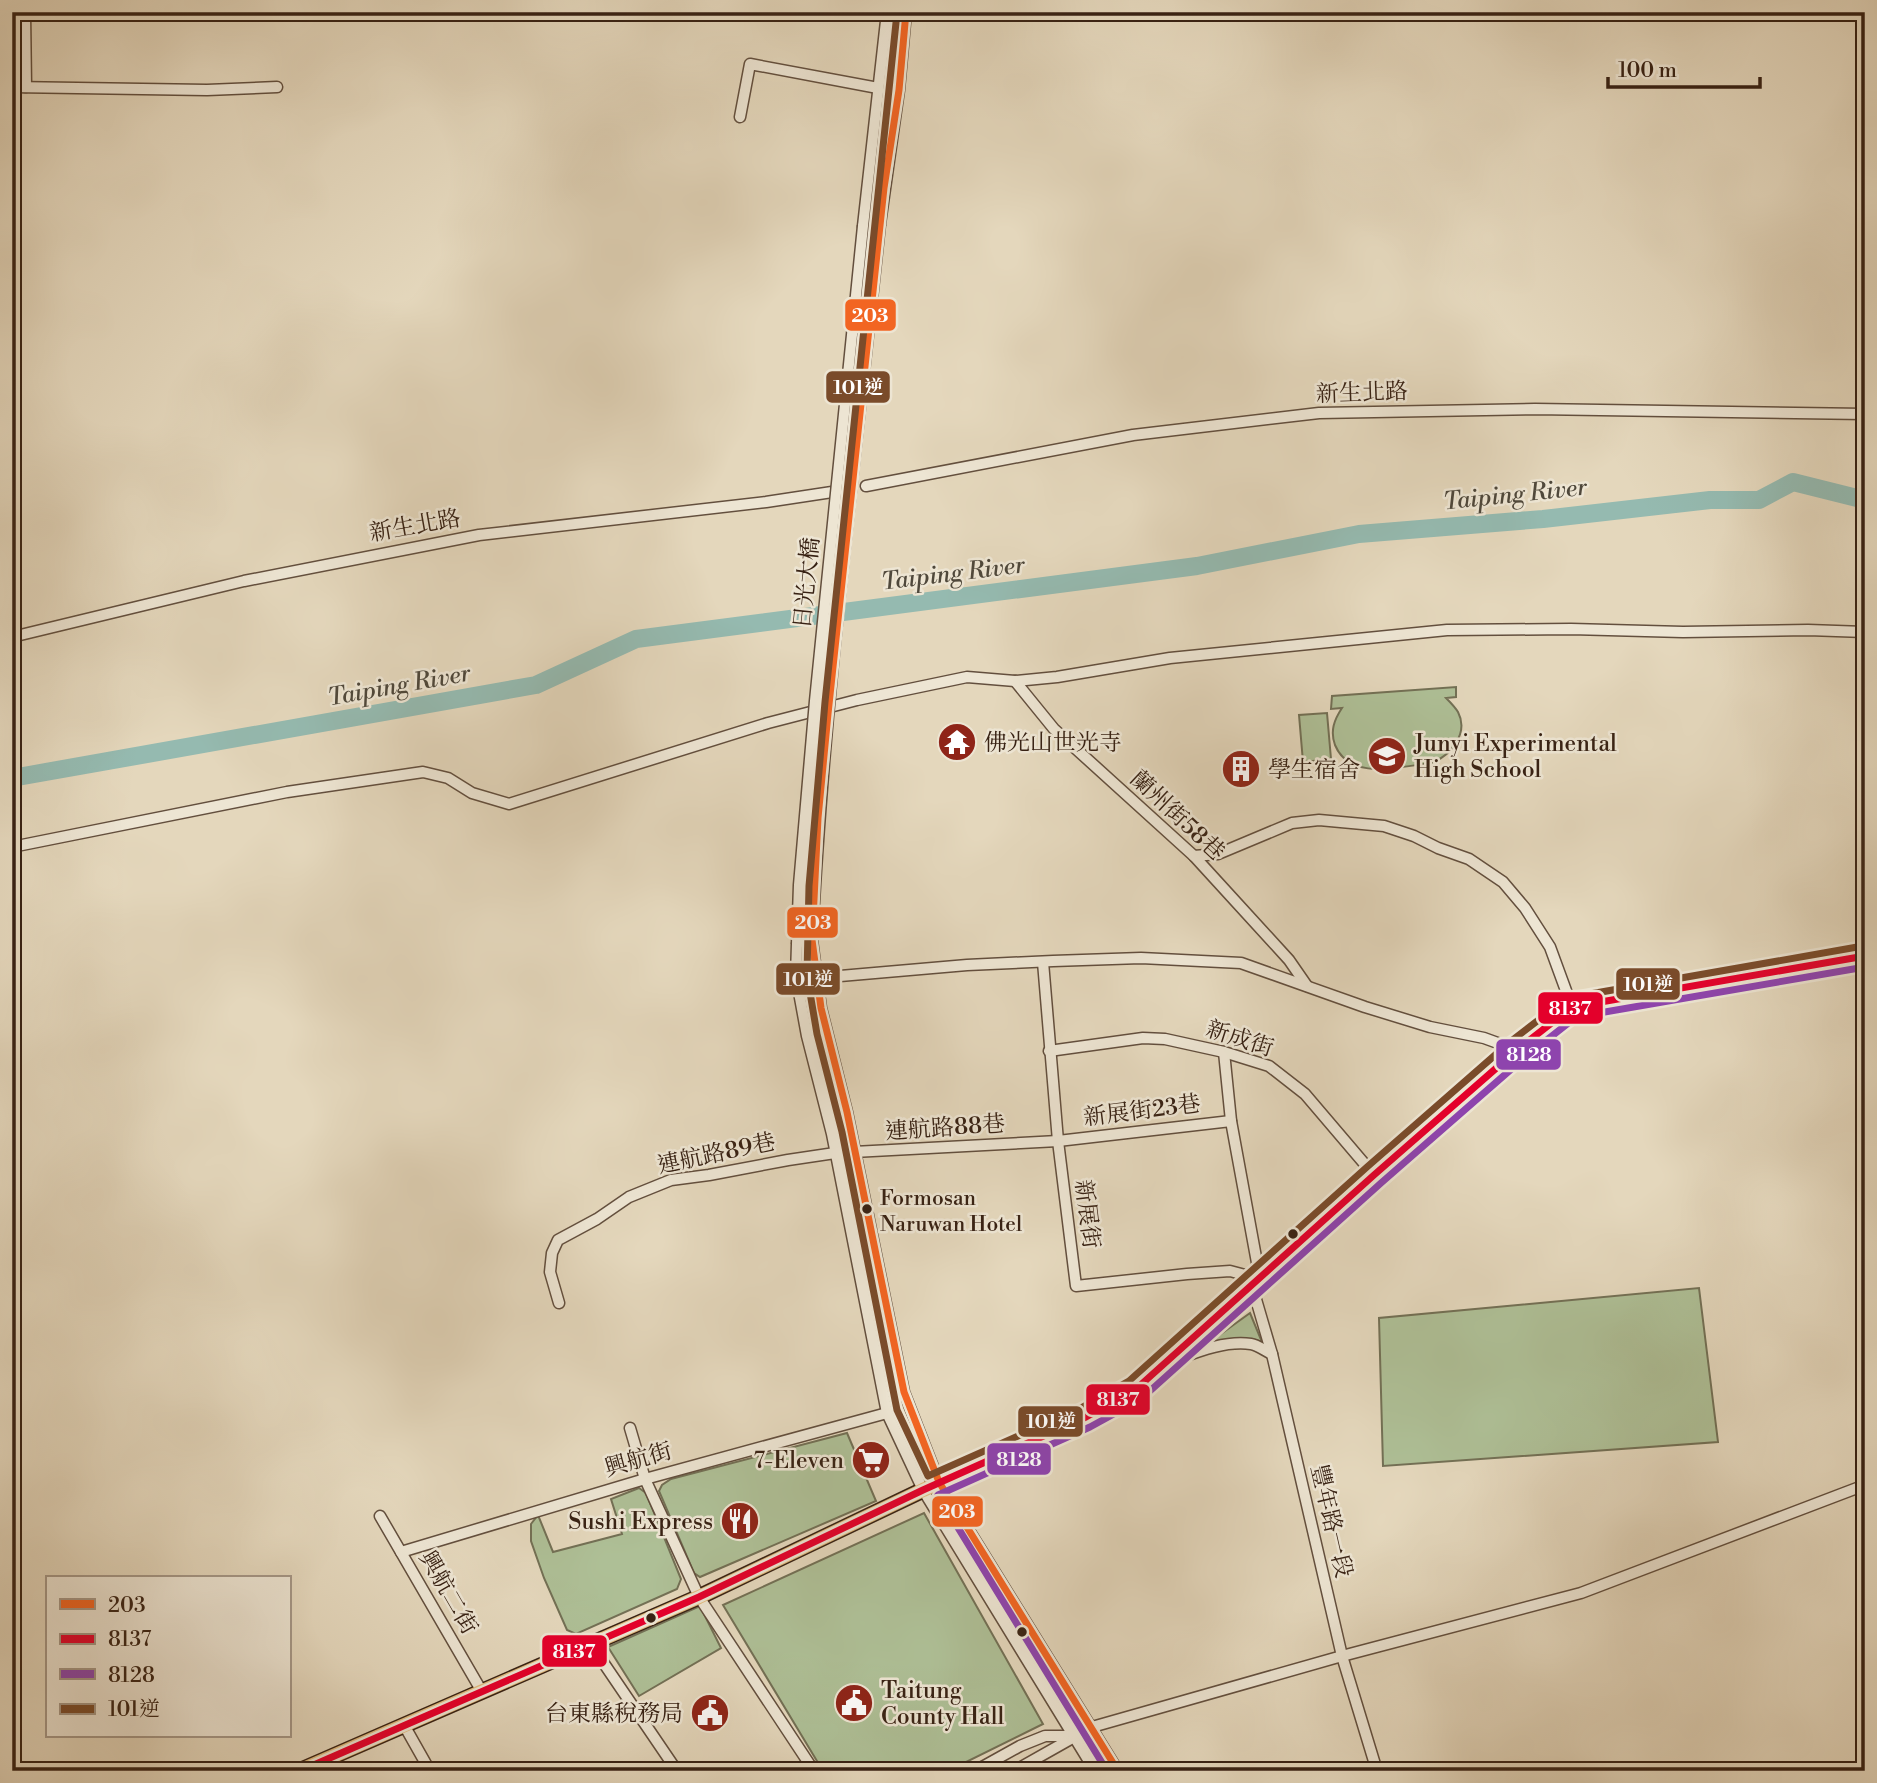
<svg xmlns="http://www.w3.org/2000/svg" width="1877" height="1783" font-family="'Libre Bodoni','Noto Serif TC',serif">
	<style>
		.green { fill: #aebf96; stroke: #737055; stroke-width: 2 }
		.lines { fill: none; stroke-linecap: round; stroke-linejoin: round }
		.river { stroke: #95bab0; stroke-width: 18 }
		.minor-tunnel { stroke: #c2b39a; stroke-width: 10; stroke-dasharray: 10 5; stroke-linecap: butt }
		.minor-casing { stroke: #634f3e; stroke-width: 13 }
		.major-casing { stroke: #382214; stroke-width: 17 }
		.minor { stroke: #ede5d3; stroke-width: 10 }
		.major { stroke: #e2bc7e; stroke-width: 14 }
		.minor-bridge-casing { stroke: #634f3e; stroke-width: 13; stroke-linecap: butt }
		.minor-bridge { stroke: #ede5d3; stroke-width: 10 }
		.bus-1-casing { stroke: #ede5d3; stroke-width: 12 }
		.bus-2-casing { stroke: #ede5d3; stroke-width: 12 }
		.bus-3-casing { stroke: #ede5d3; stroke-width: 12 }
		.bus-4-casing { stroke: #ede5d3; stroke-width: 12 }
		.bus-1 { stroke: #f26522; stroke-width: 7 }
		.bus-2 { stroke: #e4002b; stroke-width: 7 }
		.bus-3 { stroke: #8e44ad; stroke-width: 7 }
		.bus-4 { stroke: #7a4b2a; stroke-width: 7 }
		.bus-dot { fill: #382214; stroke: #ede5d3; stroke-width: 2.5 }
		.labels { text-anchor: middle; stroke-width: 5; stroke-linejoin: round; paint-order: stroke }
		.bus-label { font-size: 21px; fill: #382214; stroke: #ede5d3; text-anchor: start }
		.street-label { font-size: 23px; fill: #382214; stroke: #ede5d3 }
		.poi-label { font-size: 23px; fill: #382214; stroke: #ede5d3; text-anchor: start }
		.water-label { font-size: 24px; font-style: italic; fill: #4f483b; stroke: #ede5d3 }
		.line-badge { stroke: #ede5d3; stroke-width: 2.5 }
		.badge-label { font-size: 19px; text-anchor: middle; font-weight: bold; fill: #fff }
	</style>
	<rect width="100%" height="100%" fill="#e4d7bc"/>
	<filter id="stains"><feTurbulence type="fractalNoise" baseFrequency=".00286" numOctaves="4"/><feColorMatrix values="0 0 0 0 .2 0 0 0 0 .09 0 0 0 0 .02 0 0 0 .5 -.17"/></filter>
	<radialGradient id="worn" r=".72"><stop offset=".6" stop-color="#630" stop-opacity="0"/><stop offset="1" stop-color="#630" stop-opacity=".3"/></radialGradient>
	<g class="green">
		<path d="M1456 687V697L1446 698C1450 702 1455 707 1458 712 1469 733 1451 755 1432 763 1401 766 1350 782 1335 745 1330 731 1334 720 1342 708L1331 709 1332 696Z"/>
		<polygon points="1327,713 1331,759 1303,762 1299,715"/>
		<polygon points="1699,1288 1718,1442 1383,1466 1379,1318"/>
		<polygon points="1250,1313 1262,1342 1256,1340 1207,1344"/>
		<polygon points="847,1433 876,1501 700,1577 694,1573 659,1491 662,1485 671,1479"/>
		<polygon points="639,1488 646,1493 681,1579 677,1589 576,1634 567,1630 544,1578 531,1541 531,1524 538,1515 553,1552 622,1534 611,1499"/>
		<polygon points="924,1513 1043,1724 948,1771 823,1771 723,1605"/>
		<polygon points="700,1606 721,1648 639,1696 608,1647"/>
	</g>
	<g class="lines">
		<polyline class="river" points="12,778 536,685 636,639 1197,566 1359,534 1543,519 1710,500 1759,500 1793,482 1865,500"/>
		<polyline class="minor-tunnel" points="832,492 866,486"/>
		<g class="minor-casing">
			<g id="minor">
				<polyline points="25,12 26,87"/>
				<polyline points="12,87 207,90 277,87"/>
				<polyline points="740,117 750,64 878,88"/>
				<polyline points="880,224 899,90 906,12"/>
				<polyline points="863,226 887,12"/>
				<polyline points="866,486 1133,435 1319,413 1535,409 1865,414"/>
				<polyline points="12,637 244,581 479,535 766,502 832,492"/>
				<polyline points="1015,681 1054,729 1194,856 1289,960 1307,986"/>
				<polyline points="12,847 287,792 423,772 448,778 472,793 509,804 768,723 857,700 967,677 1015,681 1057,677 1170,658 1447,630 1571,629 1683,632 1808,630 1865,632"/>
				<polyline points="1194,856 1218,854 1292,823 1319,820 1384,826 1414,836 1438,848 1469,859 1503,882 1525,908 1550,947 1572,1007"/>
				<polyline points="812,940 821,1008 847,1112 904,1392 939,1482 1118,1771"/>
				<polyline points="797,944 796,976 807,1036 832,1134 887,1413 923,1490 1095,1771"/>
				<polyline points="1043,962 1058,1141 1076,1286 1187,1274 1230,1271 1260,1279"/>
				<polyline points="796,976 817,978 967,965 1053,961 1141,958 1241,963 1365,1007 1430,1027 1484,1038 1517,1050"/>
				<polyline points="1049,1051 1143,1038 1165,1039 1224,1052 1269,1066 1305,1094 1374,1175"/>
				<polyline points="1224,1052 1231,1121 1260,1279 1255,1296 1272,1354 1342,1656 1377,1771"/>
				<polyline points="559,1303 550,1272 552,1253 558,1240 597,1219 629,1197 671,1180 709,1175 788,1160 835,1153 1058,1141 1231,1121"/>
				<path d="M1169 1362C1194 1353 1224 1340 1251 1344 1258 1345 1265 1351 1272 1354"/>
				<polyline points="630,1428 645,1479 699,1597 814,1771"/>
				<polyline points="380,1516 481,1690"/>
				<polyline points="401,1552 645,1479 887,1413"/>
				<polyline points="590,1643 677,1771"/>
				<polyline points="404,1725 430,1771"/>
				<polyline points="975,1771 1020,1746 1045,1736 1074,1736"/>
				<polyline points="1014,1771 1092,1727 1342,1656 1581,1593 1865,1485"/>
			</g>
		</g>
		<g class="major-casing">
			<polyline id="major" points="299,1771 699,1597 923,1490 1086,1417 1135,1390 1374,1175 1517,1050 1572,1007 1865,956"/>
		</g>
		<use href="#minor" class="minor"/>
		<use href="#major" class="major"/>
		<g class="minor-bridge-casing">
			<g id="minor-bridge">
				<path d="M812 940C824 701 855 463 880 224"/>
				<polyline points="797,944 799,885 815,701 863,226"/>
			</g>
		</g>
		<use href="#minor-bridge" class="minor-bridge"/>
		<g class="bus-1-casing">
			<polyline id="bus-1" points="906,12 899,90 884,188 828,714 818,818 812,940 821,1008 847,1112 904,1392 939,1482 1118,1771"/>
		</g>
		<g class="bus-2-casing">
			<polyline id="bus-2" points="300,1771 699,1597 923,1490 1086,1417 1135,1390 1374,1175 1517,1050 1572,1007 1865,956"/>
		</g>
		<g class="bus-3-casing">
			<polyline id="bus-3" points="1104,1766 938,1495 1090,1427 1141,1399 1381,1183 1524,1058 1576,1017 1865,967"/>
		</g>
		<g class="bus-4-casing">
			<polyline id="bus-4" points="897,13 825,702 809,886 807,975 817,1034 842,1132 897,1410 928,1476 1081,1408 1129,1381 1367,1167 1510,1042 1567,998 1863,946"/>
		</g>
		<use href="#bus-1" class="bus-1"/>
		<use href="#bus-2" class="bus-2"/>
		<use href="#bus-3" class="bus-3"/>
		<use href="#bus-4" class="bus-4"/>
	</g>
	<defs>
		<g id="temple-disc" transform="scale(2.0125)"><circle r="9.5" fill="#8f2418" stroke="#ede5d3"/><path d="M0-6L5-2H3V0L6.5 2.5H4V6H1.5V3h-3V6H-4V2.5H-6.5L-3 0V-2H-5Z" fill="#fff"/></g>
		<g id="school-disc" transform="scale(2.0125)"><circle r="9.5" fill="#8f2418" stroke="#ede5d3"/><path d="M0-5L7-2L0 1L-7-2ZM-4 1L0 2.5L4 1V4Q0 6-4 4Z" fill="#fff"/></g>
		<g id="building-disc" transform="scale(2.0125)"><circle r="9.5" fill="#8f2418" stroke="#ede5d3"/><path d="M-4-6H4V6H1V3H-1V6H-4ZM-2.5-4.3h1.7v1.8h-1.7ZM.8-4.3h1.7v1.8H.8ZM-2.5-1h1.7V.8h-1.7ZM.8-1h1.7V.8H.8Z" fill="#fff"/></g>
		<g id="supermarket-disc" transform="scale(2.0125)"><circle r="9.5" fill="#8f2418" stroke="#ede5d3"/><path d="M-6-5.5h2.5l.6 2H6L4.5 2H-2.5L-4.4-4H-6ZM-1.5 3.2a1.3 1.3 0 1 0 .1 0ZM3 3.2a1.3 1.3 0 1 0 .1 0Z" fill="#fff"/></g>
		<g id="restaurant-disc" transform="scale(2.0125)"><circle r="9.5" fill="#8f2418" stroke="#ede5d3"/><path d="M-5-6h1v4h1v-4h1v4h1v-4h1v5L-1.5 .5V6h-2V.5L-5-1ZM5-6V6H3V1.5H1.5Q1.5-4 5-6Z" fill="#fff"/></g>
		<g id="civic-disc" transform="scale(2.0125)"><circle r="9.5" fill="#8f2418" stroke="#ede5d3"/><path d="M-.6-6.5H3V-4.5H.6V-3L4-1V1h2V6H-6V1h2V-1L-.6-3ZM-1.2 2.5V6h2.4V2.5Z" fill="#fff"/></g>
	</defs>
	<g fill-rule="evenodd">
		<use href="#temple-disc" x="957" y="742"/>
		<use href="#school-disc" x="1387" y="756"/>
		<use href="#building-disc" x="1241" y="769"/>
		<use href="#supermarket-disc" x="871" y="1460"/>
		<use href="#restaurant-disc" x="740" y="1521"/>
		<use href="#civic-disc" x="854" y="1703"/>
		<use href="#civic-disc" x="710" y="1713"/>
	</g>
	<g class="bus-dot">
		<circle cx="867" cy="1209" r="6"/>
		<circle cx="1293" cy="1234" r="6"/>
		<circle cx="651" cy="1618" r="6"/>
		<circle cx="1022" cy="1632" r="6"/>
	</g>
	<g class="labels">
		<g class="bus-label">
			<text x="880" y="1205">Formosan<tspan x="880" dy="26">Naruwan Hotel</tspan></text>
		</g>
		<g class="street-label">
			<text transform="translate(1362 392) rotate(-2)" y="8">新生北路</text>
			<text transform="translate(415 525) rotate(-10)" y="8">新生北路</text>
			<text transform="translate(806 583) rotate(-84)" y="8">日光大橋</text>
			<text transform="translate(1178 815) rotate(43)" y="8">蘭州街58巷</text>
			<text transform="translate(1240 1038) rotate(18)" y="8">新成街</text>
			<text transform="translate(1142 1110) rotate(-7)" y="8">新展街23巷</text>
			<text transform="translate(945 1127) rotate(-4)" y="8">連航路88巷</text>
			<text transform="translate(716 1153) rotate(-12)" y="8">連航路89巷</text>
			<text transform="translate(1088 1214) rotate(83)" y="8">新展街</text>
			<text transform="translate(638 1459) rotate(-16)" y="8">興航街</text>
			<text transform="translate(1332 1521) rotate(77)" y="8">豐年路一段</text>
			<text transform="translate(449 1592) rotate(60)" y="8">興航二街</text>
		</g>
		<g class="poi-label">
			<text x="984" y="750">佛光山世光寺</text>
			<text x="1414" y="751">Junyi Experimental<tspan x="1414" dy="26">High School</tspan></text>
			<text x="1268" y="777">學生宿舍</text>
			<text x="844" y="1468" text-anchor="end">7-Eleven</text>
			<text x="713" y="1529" text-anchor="end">Sushi Express</text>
			<text x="881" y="1698">Taitung<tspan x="881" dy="26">County Hall</tspan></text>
			<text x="683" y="1721" text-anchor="end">台東縣稅務局</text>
		</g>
		<g class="water-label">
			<text transform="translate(1515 494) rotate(-6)" y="8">Taiping River</text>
			<text transform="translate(953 573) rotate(-7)" y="8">Taiping River</text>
			<text transform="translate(399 685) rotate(-10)" y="8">Taiping River</text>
		</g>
	</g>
	<g class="line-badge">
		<rect x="844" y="298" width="53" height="34" rx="7" fill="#f26522"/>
		<rect x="825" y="370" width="66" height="34" rx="7" fill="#7a4b2a"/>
		<rect x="786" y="906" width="53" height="33" rx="7" fill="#f26522"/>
		<rect x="775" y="962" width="66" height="34" rx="7" fill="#7a4b2a"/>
		<rect x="1615" y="967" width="66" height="34" rx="7" fill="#7a4b2a"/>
		<rect x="1537" y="991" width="67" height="34" rx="7" fill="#e4002b"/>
		<rect x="1495" y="1038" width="67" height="33" rx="7" fill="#8e44ad"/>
		<rect x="1085" y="1383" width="66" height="33" rx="7" fill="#e4002b"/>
		<rect x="1017" y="1405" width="67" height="33" rx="7" fill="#7a4b2a"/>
		<rect x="986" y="1442" width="66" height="34" rx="7" fill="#8e44ad"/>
		<rect x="931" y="1495" width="53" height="33" rx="7" fill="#f26522"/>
		<rect x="541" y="1634" width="67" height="34" rx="7" fill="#e4002b"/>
	</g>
	<g class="badge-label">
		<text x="870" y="322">203</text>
		<text x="858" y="394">101逆</text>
		<text x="813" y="929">203</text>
		<text x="808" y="986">101逆</text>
		<text x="1648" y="991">101逆</text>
		<text x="1570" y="1015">8137</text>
		<text x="1529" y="1061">8128</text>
		<text x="1118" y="1406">8137</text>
		<text x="1051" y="1428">101逆</text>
		<text x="1019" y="1466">8128</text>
		<text x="957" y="1518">203</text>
		<text x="574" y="1658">8137</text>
	</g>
	<rect width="1877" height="1783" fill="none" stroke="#e4d7bc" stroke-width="42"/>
	<rect x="14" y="14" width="1849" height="1755" fill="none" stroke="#382214" stroke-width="3.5"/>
	<rect x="21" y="21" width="1835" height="1741" fill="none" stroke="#382214" stroke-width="2"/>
	<rect x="46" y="1576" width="245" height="161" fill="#ede5d3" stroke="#a59787" stroke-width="2"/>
	<rect x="60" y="1599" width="35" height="10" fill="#f26522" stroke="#a59787" stroke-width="2"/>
	<text x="108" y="1612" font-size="21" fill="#382214">203</text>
	<rect x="60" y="1634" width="35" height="10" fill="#e4002b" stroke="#a59787" stroke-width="2"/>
	<text x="108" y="1646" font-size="21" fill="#382214">8137</text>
	<rect x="60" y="1669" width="35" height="10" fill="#8e44ad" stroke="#a59787" stroke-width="2"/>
	<text x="108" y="1682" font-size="21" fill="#382214">8128</text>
	<rect x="60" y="1704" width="35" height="10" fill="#7a4b2a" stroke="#a59787" stroke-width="2"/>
	<text x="108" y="1716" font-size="21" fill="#382214">101逆</text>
	<path d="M1608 77v10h152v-10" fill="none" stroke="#382214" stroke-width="3.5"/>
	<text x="1618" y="77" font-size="21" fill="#382214" stroke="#ede5d3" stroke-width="5" paint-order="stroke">100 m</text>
	<rect width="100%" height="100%" filter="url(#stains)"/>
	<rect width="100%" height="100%" fill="url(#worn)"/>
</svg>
